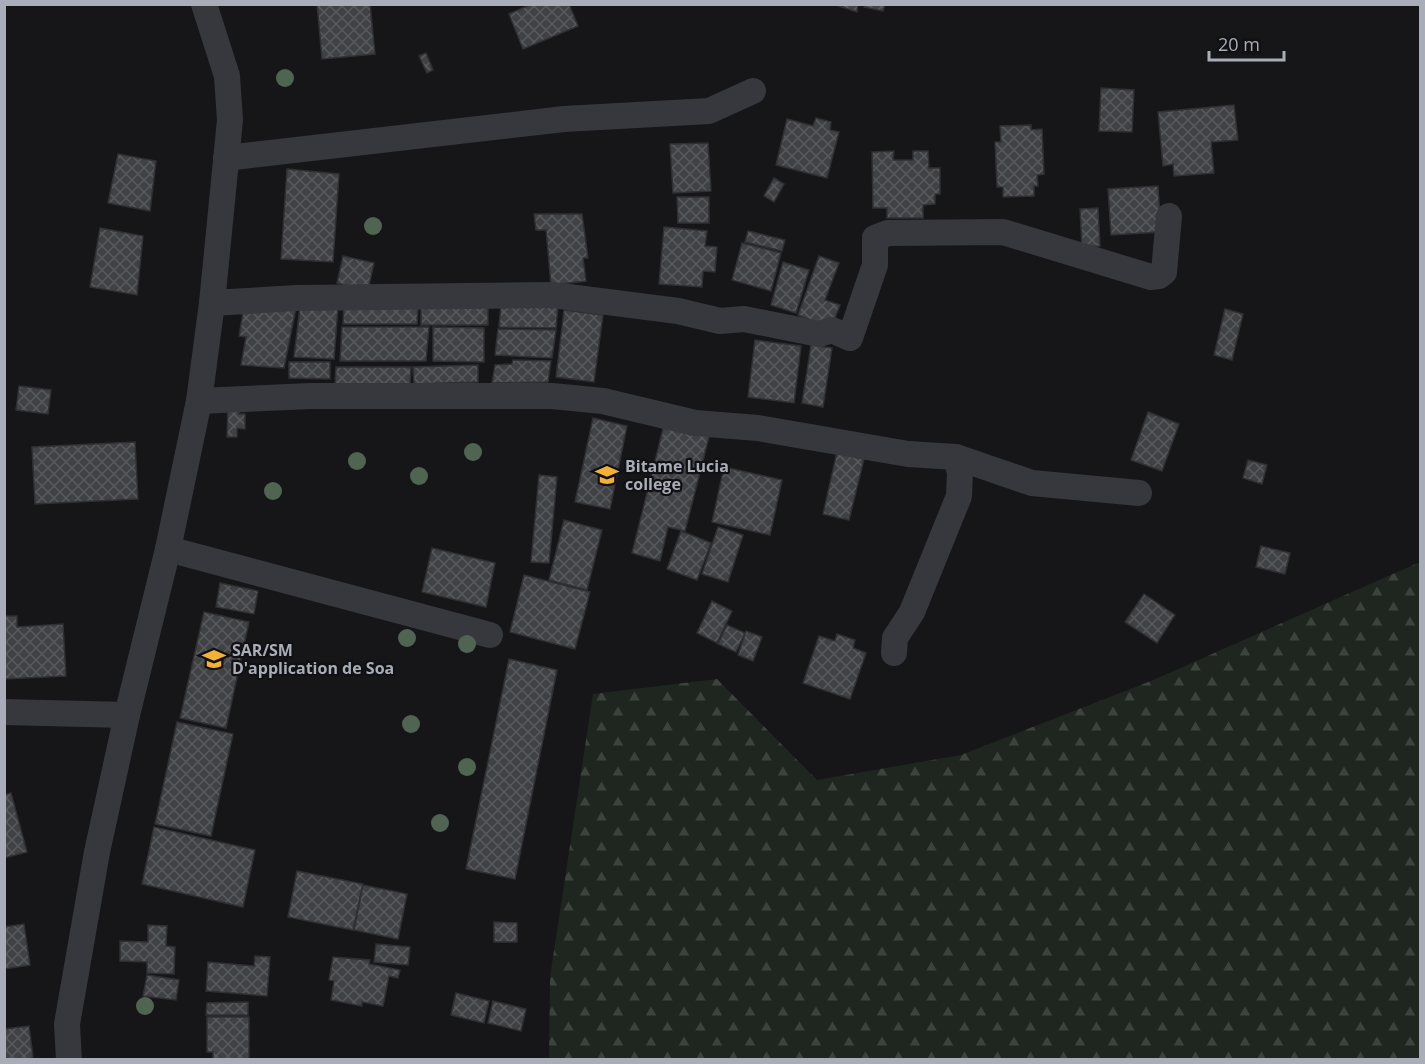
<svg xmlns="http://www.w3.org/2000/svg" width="1425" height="1064" font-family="'Open Sans',sans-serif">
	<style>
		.forest { fill: url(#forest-firs) }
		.building { fill: url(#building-cross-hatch); stroke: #303034; stroke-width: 1.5 }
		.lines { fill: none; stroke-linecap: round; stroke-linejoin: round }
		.minor { stroke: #37383d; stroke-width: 26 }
		.tree { fill: #506452 }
		.labels { text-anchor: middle; stroke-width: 4.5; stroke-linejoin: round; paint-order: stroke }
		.poi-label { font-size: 16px; font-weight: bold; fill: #a8adb8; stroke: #111113; text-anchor: start }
	</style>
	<defs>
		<pattern id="forest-firs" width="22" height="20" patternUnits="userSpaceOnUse" patternTransform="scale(1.5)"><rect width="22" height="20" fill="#1e261f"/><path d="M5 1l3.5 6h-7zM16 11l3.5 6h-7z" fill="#3c433d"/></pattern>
		<pattern id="building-cross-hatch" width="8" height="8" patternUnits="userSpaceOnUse" patternTransform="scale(1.5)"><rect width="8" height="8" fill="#404145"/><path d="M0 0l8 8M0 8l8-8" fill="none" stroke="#595a5e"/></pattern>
	</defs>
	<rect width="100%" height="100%" fill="#161618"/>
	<polygon class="forest" points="1420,562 1420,1059 549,1059 550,977 593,694 717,679 817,780 961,755 1151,681"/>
	<g class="building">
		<polygon points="317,4 370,4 375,54 322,59"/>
		<polygon points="532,4 569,4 578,26 523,49 509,14"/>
		<polygon points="833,4 858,4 857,12"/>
		<polygon points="865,4 885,4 883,11 864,7"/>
		<polygon points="426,53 433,70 427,73 419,56"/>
		<polygon points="1101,88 1134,90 1132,132 1099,131"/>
		<polygon points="1234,105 1238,140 1211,142 1214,173 1174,176 1173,164 1163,166 1158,112"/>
		<polygon points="816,118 831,122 830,130 839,132 827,178 776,165 787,119 813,126"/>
		<polygon points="1031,125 1031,130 1042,129 1044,174 1037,175 1038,186 1034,186 1034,196 1003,197 1003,187 997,187 995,142 1001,142 1000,126"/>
		<polygon points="708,143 711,191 673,193 670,144"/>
		<polygon points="894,151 893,160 913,160 913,151 928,151 929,168 940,168 940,194 935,194 935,204 923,205 923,218 887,218 887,208 873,208 872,152"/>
		<polygon points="118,154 156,161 150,211 108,203"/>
		<polygon points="287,169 339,174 333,262 281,259"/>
		<polygon points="774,178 784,184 774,202 764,196"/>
		<polygon points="1158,186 1161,232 1111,235 1108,189"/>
		<polygon points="677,197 709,197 709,223 678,223"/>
		<polygon points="1098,208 1100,246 1082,247 1080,209"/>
		<polygon points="534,214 582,214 588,258 583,258 586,281 551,285 546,230 536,230"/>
		<polygon points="664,227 707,231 705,246 717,247 715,272 703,271 702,287 659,284"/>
		<polygon points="100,228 143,236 137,295 90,287"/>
		<polygon points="748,231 785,240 782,251 745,242"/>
		<polygon points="742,243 781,253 771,291 732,280"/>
		<polygon points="343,256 374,263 368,290 337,283"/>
		<polygon points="819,256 839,263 825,300 840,305 831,328 798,315"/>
		<polygon points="783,262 809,270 796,313 771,305"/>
		<polygon points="501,304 558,305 556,328 499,327"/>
		<polygon points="344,305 418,305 417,324 343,324"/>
		<rect x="421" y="306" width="67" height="19"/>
		<polygon points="244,307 296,308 284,368 241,365 246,337 239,336"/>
		<polygon points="300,307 338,307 334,359 294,357"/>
		<polygon points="1225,309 1243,314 1232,360 1214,355"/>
		<polygon points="564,310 603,315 594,382 556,377"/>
		<polygon points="342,327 429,327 426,361 340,361"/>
		<polygon points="433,327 484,328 484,362 433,361"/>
		<polygon points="498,329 556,330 552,358 495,355"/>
		<polygon points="755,340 801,346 794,403 748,397"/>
		<polygon points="811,345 832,348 823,407 802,403"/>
		<polygon points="513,360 551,361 548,382 492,383 495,365 512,364"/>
		<polygon points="289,362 330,362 330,379 289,378"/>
		<polygon points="478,365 478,382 414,384 413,367"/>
		<polygon points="336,367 411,367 410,384 335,384"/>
		<polygon points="19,386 51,390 48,414 16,410"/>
		<polygon points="228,404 239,404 239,414 245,414 245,429 237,428 237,437 227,437"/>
		<polygon points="1148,412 1179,424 1162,471 1131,460"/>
		<polygon points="593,418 627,426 610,509 575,502"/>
		<polygon points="665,421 710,433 685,531 668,527 660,561 632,553"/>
		<polygon points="135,442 138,499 35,504 32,447"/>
		<polygon points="837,452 864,459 849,520 823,514"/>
		<polygon points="1248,460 1267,465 1262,484 1243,478"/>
		<polygon points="724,467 782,480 770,535 712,522"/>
		<polygon points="539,475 557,477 549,563 531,562"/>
		<polygon points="564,520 602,530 587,590 549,580"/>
		<polygon points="718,527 743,535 728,582 702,574"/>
		<polygon points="681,531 711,543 697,580 667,569"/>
		<polygon points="1261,546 1290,553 1285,574 1256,567"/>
		<polygon points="432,548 495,563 486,607 422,592"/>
		<polygon points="524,575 590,592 575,649 510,632"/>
		<polygon points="220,583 258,591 254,614 216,607"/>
		<polygon points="1144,594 1175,615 1157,643 1125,622"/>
		<polygon points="712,601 732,611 717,643 697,633"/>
		<polygon points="204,612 249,622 226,728 180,718"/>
		<polygon points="4,616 17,616 17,627 63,624 66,676 4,679"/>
		<polygon points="727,625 745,633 736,652 718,644"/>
		<polygon points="746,631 762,637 753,661 738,655"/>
		<polygon points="837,634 855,640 853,648 866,653 850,699 803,683 819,636 835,641"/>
		<polygon points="509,659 557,670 515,879 466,869"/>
		<polygon points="177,722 233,734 211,836 155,824"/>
		<polygon points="11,793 27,852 4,858 4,795"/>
		<polygon points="154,827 255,850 243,907 142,884"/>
		<polygon points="297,871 363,884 353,930 288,917"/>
		<polygon points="363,885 407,894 398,939 354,930"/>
		<polygon points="494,922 517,923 517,942 494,942"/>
		<polygon points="24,924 30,965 4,969 4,927"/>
		<polygon points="148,925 167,926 166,946 175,947 174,974 147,973 147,962 120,961 120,941 148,942"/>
		<polygon points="376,944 410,947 408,965 374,962"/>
		<polygon points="255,956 270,957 267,996 206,991 208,962 254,966"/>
		<polygon points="333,957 370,960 369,964 400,970 398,978 389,976 383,1006 362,1002 362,1006 331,1000 334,981 329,980"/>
		<polygon points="147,975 179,980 176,1000 143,996"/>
		<polygon points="456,993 489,1001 484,1023 451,1015"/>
		<polygon points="493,1001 526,1009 521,1031 488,1023"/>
		<polygon points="248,1002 248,1015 206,1015 207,1003"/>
		<polygon points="207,1017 249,1017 249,1060 213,1060 213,1052 207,1052"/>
		<polygon points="29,1026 33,1057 29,1060 4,1060 4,1029"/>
	</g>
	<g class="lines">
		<g class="minor">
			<polyline points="226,158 564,119 709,111 753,91"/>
			<polyline points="212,303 297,298 553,295 678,311 720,321 744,319 819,334 832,330 850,338 875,265 875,238 888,233 1003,232 1151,277 1159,276 1164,272 1169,216"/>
			<polyline points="199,401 311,396 552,396 603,401 695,423 758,428 908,454 956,457 960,473 959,496 912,612 895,638 894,653"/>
			<polyline points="956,457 1032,483 1139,493"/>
			<polyline points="168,549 490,635"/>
			<polyline points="4,712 127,715"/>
			<polyline points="69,1060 67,1024 97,852 127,715 168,549 199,401 212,303 230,120 227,76 204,4"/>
		</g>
	</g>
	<g class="tree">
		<circle cx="285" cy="78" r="9"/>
		<circle cx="373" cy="226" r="9"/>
		<circle cx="473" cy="452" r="9"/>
		<circle cx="357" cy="461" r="9"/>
		<circle cx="419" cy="476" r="9"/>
		<circle cx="273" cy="491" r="9"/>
		<circle cx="407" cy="638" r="9"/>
		<circle cx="467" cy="644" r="9"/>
		<circle cx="411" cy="724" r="9"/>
		<circle cx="467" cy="767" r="9"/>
		<circle cx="440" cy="823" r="9"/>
		<circle cx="145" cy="1006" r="9"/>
	</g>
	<defs>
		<g id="school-bare" transform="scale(1.8)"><path d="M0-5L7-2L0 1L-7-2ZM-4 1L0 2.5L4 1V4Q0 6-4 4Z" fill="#f2b134" stroke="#111113" stroke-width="2.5" paint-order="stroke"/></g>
	</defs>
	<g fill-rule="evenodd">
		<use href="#school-bare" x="607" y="475"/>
		<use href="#school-bare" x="214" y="659"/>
	</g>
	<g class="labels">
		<g class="poi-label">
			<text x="625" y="472">Bitame Lucia<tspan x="625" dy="18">college</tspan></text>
			<text x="232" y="656">SAR/SM<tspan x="232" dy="18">D'application de Soa</tspan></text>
		</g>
	</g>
	<rect width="1425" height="1064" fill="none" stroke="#a8adb8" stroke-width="12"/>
	<path d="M1209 51v9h75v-9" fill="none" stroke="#a8adb8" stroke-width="3"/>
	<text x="1218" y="51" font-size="18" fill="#a8adb8" stroke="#111113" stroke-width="4.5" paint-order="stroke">20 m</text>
</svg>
